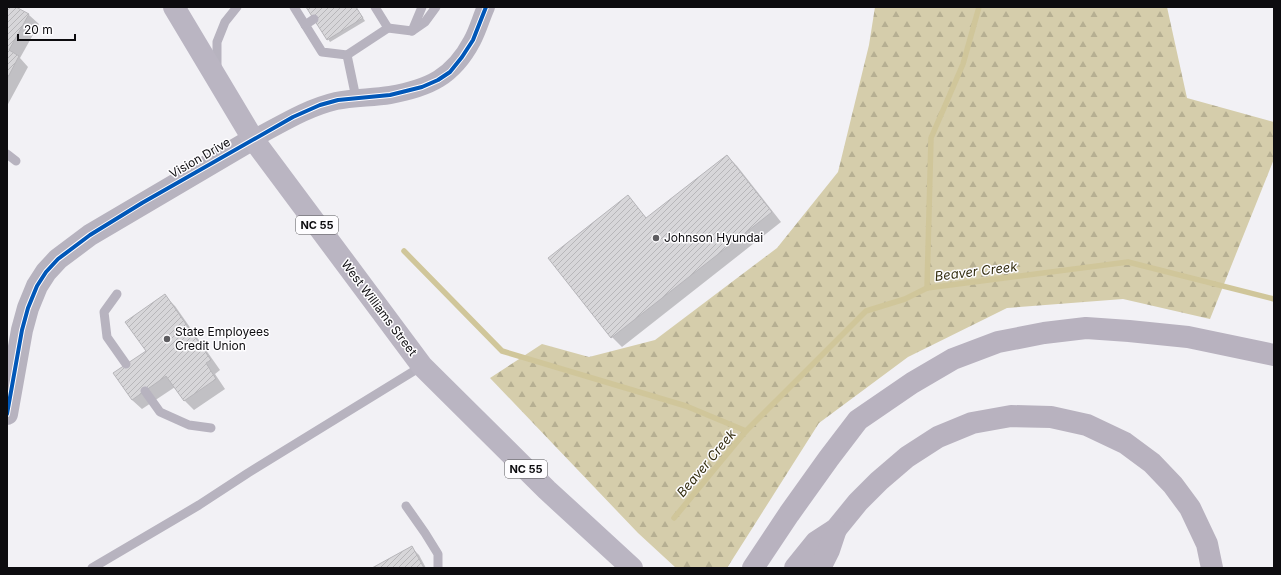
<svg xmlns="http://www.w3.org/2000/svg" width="1281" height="575" font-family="Inter,sans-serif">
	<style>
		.forest { fill: url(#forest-firs) }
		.shadow { fill: #0003 }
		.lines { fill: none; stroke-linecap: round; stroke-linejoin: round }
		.stream { stroke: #d0c69a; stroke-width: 5.5 }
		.building { fill: url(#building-hatch); stroke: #b7b6ba }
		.service { stroke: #b7b3bf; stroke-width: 9 }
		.minor { stroke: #b7b3bf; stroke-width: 18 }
		.tertiary { stroke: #b7b3bf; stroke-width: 22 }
		.primary { stroke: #bab5c2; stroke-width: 22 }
		.trunk { stroke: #b8b2bf; stroke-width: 22 }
		.cycleway-casing { stroke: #fefdff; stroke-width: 6 }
		.cycleway { stroke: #0057b8; stroke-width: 4 }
		.poi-dot { fill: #5d5c60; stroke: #fefdff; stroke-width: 1.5 }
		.labels { text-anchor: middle; stroke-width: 3; stroke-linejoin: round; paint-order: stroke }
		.shield { fill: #fefdff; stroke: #555457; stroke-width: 1 }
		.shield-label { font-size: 11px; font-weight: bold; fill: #0d0c0f }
		.street-label { font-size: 12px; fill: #0d0c0f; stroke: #fefdff }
		.poi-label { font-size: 12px; fill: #0d0c0f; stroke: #fefdff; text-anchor: start }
		.water-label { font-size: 13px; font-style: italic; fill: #332d0f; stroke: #fefdff }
	</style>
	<defs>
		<pattern id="forest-firs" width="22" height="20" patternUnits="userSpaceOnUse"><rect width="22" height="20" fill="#d5cdab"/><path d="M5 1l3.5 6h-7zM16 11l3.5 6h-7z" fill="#b6af92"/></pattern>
		<pattern id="building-hatch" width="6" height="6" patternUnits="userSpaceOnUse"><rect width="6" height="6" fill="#d7d6d9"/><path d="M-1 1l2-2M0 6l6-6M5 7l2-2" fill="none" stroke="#b7b6b9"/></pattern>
	</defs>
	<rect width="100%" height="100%" fill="#f2f1f5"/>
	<polygon class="forest" points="875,7 1167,7 1187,98 1274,122 1274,159 1210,319 1123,299 1007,308 908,357 819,423 727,568 676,568 638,533 490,378 542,344 589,357 655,340 777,248 838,172 869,45"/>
	<g class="shadow">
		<polygon points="7,7 14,7 29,15 39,24 20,58 28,67 7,106"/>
		<polygon points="308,7 356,7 365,21 330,42"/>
		<polygon points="727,156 737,166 781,222 622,347 612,337 628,196 647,219"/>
		<polygon points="165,296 175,306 220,370 215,374 225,389 194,410 185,401 175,387 142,409 132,400"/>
		<polygon points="411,547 419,555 426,568 374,568"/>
	</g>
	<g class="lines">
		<g class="stream">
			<polyline points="404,251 502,351 686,406 746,431"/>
			<polyline points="927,288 931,138 963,64 979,7"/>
			<polyline points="674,518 746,431 866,311 905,299 927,288 1128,262 1274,299"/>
		</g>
	</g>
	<g class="building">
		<polygon points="7,7 16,7 29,14 9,50 19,56 7,79"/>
		<polygon points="306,7 356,7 363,18 327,40"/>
		<polygon points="727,155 772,212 611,338 548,258 628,195 646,218"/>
		<polygon points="165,294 211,360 206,363 216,379 184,401 166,376 132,400 113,373 146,351 125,322"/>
		<polygon points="412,546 424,568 372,568"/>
	</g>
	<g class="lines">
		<g class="service">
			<polyline points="294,7 322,52 347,55 388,28 375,7"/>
			<polyline points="305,25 314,19"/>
			<polyline points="388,28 412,31 425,22 436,7"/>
			<polyline points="412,31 422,7"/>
			<polyline points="347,55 356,98"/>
			<polyline points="217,68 217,42 225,22 237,7"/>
			<polyline points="7,154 16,161"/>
			<polyline points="117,294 104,312 107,337 126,364"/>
			<polyline points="145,391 160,412 189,425 211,428"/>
			<polyline points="406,506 425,533 438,554 438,568"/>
			<polyline points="92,568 199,505 248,473 422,366"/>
		</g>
		<path class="minor" d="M253 139C280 125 306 108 336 101 353 97 372 98 390 95 429 88 453 77 472 41 478 30 481 18 486 7"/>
		<polyline class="tertiary" points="7,414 22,330 28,308 37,286 46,272 58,259 90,235 253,139"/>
		<polyline class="primary" points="174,7 253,139 422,366 547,490 632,568"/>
		<g class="trunk">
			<polyline points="753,568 789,514 829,458 858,420 912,383 953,359 998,342 1044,333 1086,328 1129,331 1188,337 1274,355"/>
			<polyline points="795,568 816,542 836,529 858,502 879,481 907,457 938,437 972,423 1011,416 1051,417 1087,425 1125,443 1152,463 1173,485 1190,508 1207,544 1212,568"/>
			<polyline points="820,568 829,550 836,529"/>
		</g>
		<g class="cycleway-casing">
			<polyline id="cycleway" points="7,414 22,330 28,308 37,286 46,272 58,259 90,235 142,203 293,117 320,105 338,100 390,95 422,87 438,80 450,72 462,57 473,40 486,7"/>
		</g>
		<use href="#cycleway" class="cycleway"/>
	</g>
	<g class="poi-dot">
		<circle cx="656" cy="238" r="4"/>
		<circle cx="167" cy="339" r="4"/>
	</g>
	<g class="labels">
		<g class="shield">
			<rect x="296" y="216" width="42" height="18" rx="3"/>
			<rect x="505" y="460" width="42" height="18" rx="3"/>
		</g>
		<g class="shield-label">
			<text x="317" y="229">NC 55</text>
			<text x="526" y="473">NC 55</text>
		</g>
		<g class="street-label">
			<text transform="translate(200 158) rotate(-30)" y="4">Vision Drive</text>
			<text transform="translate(379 308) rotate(53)" y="4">West Williams Street</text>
		</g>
		<g class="poi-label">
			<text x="664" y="242">Johnson Hyundai</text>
			<text x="175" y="336">State Employees<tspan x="175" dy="14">Credit Union</tspan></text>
		</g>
		<g class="water-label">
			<text transform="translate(976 271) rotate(-7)" y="5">Beaver Creek</text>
			<text transform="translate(706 463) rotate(-50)" y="5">Beaver Creek</text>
		</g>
	</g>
	<rect width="1281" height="575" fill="none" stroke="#0d0c0f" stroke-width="16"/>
	<path d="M18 34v6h57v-6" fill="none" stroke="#0d0c0f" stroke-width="2"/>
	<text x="24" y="34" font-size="12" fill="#0d0c0f" stroke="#fefdff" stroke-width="3" paint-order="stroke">20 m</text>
</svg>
